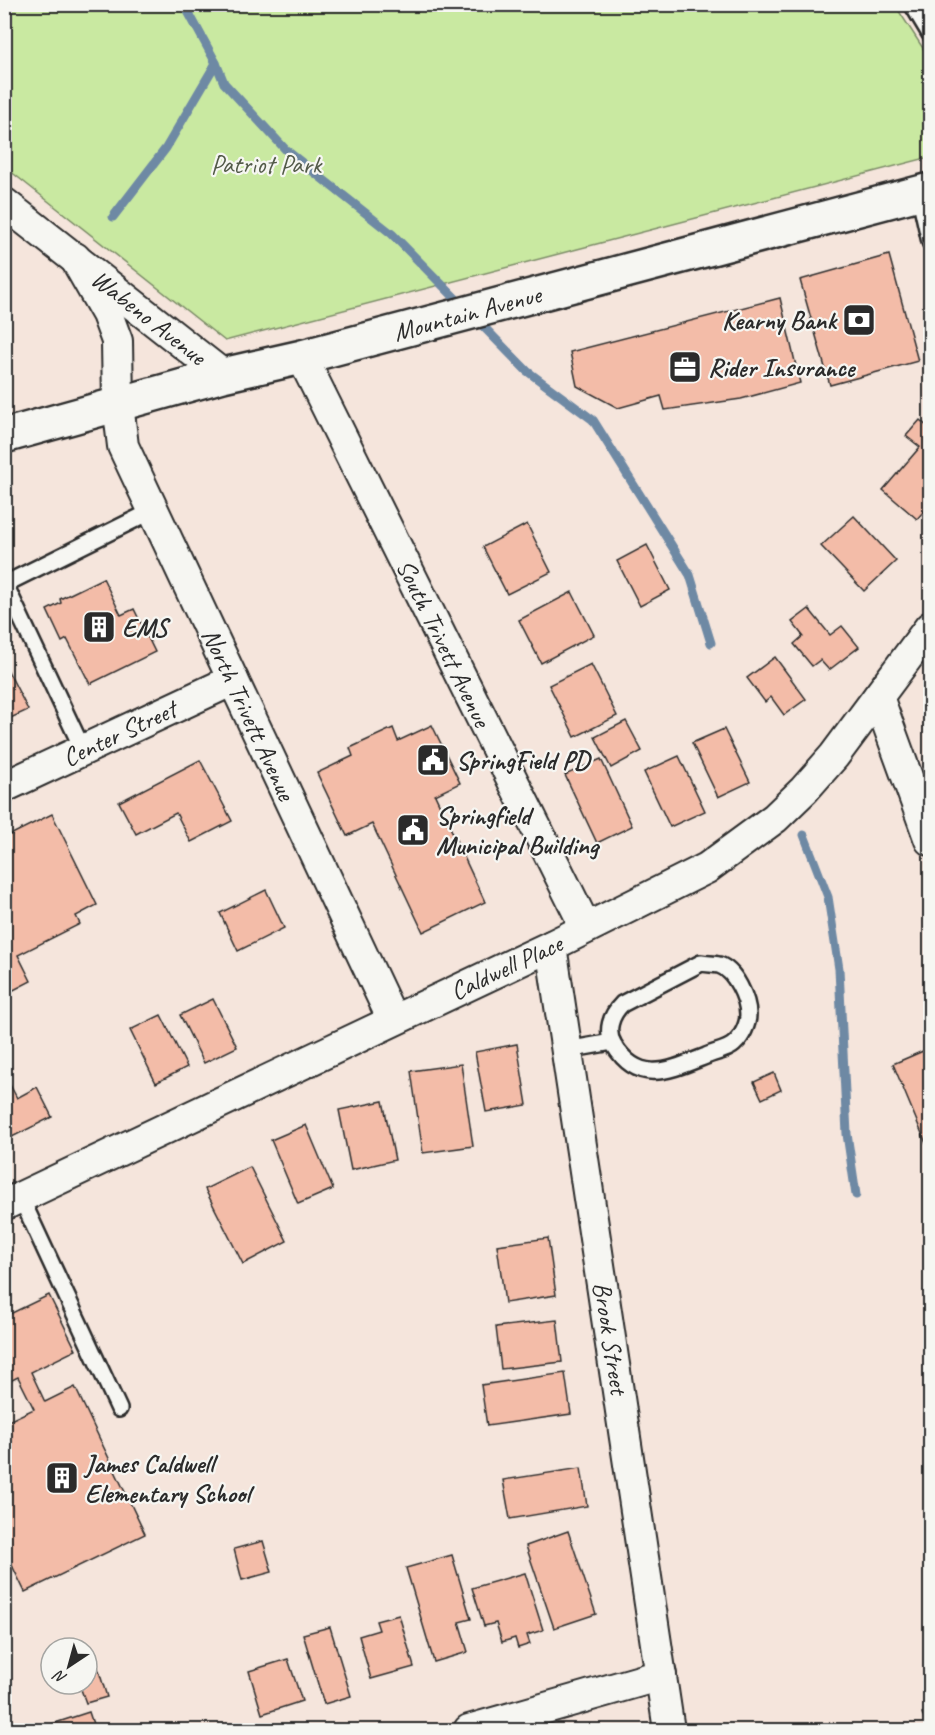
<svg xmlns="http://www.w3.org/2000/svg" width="935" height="1735" font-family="Caveat,sans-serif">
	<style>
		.green { fill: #c9e9a1; stroke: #7a8a66; stroke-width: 1.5 }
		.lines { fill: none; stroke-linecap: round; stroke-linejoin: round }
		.stream { stroke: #6e89a4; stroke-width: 9 }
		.building { fill: #f3bca8; stroke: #2b2b2b; stroke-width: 1.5 }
		.lane-casing { stroke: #2b2b2b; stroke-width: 20 }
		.street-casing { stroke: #2b2b2b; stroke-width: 34 }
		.secondary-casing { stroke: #2b2b2b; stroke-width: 38 }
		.lane { stroke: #f6f6f2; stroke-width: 15 }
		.street { stroke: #f6f6f2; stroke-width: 30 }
		.secondary { stroke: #f6f6f2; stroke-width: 33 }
		.labels { text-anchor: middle; stroke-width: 4.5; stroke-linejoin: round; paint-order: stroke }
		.park-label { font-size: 26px; fill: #525a48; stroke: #f6f6f2 }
		.street-label { font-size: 26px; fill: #2b2b2b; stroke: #f6f6f2 }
		.poi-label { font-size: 26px; font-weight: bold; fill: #2b2b2b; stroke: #f6f6f2; text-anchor: start }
	</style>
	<rect width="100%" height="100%" fill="#f5e5dc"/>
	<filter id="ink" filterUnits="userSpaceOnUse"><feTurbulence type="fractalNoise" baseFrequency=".0167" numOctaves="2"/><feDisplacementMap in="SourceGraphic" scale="12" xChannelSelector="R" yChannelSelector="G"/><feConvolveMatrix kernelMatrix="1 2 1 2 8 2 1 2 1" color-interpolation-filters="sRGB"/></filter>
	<g filter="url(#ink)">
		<polygon class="green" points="4,5 895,5 930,59 930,157 225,341 5,167"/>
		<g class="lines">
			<g class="stream">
				<polyline points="184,4 216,63 224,83 286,150 392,234 465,308"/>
				<polyline points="113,217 166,148 216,63"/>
				<polyline points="475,318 527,371 593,420 690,575 711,643"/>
				<polyline points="804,835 828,897 839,969 847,1134 856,1195"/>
			</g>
		</g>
		<g class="building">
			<polygon points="889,255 918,361 830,385 800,280"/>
			<polygon points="780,298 800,383 741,399 665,410 661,396 618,408 577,386 570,352"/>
			<polygon points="920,420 930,429 930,456 928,459 930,462 930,504 917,519 883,490 920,447 906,436"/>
			<polygon points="854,516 896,561 864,591 821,546"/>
			<polygon points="527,524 551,572 507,594 483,547"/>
			<polygon points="647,545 670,590 640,606 617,561"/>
			<polygon points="103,578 121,615 134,609 155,652 90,684 67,639 62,642 47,610 61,603 60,599"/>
			<polygon points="572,592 594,635 541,663 519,620"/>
			<polygon points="809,609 830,635 842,626 859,647 829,670 820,660 812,666 794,644 803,636 792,622"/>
			<polygon points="775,657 806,699 784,715 771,697 765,702 747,678"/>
			<polygon points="4,663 28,710 4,721"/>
			<polygon points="591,664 617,716 575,737 549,685"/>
			<polygon points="626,721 642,751 611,768 595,737"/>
			<polygon points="432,725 460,783 435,795 485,902 423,932 372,824 347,836 317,773 353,756 350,748 393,728 398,741"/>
			<polygon points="724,729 750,782 718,797 692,743"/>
			<polygon points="679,756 705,811 670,827 644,772"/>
			<polygon points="601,759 632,826 597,843 565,775"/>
			<polygon points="200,760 232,821 191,842 176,813 136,834 119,802"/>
			<polygon points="52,814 97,905 76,916 80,924 18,955 31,981 4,995 4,838"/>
			<polygon points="266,890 284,928 238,951 220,913"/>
			<polygon points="213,999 237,1047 204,1063 180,1015"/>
			<polygon points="161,1015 187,1067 156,1083 130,1030"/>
			<polygon points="517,1044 527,1105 486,1112 475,1052"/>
			<polygon points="930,1048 930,1153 893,1064"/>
			<polygon points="461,1064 473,1146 423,1153 411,1071"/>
			<polygon points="774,1073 781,1090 762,1099 754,1082"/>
			<polygon points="10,1085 17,1098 37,1087 52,1117 4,1141 4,1088"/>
			<polygon points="383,1101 395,1160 351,1170 339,1110"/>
			<polygon points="306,1125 333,1189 298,1204 271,1140"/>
			<polygon points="250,1167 287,1241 243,1264 205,1189"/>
			<polygon points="548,1238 556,1295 505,1303 497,1245"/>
			<polygon points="49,1295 76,1350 31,1372 45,1402 75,1387 145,1534 25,1592 4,1549 4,1423 34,1409 18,1377 4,1384 4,1308 7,1307 10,1314"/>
			<polygon points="557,1320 562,1362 501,1369 496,1327"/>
			<polygon points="565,1373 571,1414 487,1426 481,1385"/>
			<polygon points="581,1468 587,1506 510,1519 503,1480"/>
			<polygon points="568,1531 596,1614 554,1628 526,1546"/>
			<polygon points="263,1541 272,1572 242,1580 234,1549"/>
			<polygon points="452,1555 471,1619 459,1622 468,1652 434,1662 406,1568"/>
			<polygon points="525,1573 543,1630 527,1635 530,1644 518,1648 515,1638 502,1642 496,1623 484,1626 472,1588"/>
			<polygon points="399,1615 414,1667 371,1679 359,1636 379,1630 376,1621"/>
			<polygon points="330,1627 351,1696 324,1704 303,1634"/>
			<polygon points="288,1659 302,1701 262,1714 249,1671"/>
			<polygon points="98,1668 107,1697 86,1703 79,1684 87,1684 87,1671"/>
			<polygon points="930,1710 930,1730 928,1730 922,1713"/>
			<polygon points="89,1712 95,1730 54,1730 52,1724"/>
		</g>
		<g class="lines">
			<g class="lane-casing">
				<g id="lane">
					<polyline points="912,4 930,34"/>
					<polyline points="919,193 930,242"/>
					<polyline points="83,750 5,584 154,510"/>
					<path d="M701 963C707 964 714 964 719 965 735 970 748 999 748 1015 748 1024 742 1037 735 1043 729 1050 714 1052 706 1056 670 1070 639 1086 614 1045 605 1031 611 1015 622 1004Z"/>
					<polyline points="567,1050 612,1042"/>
					<polyline points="21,1198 119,1409"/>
				</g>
			</g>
			<g class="street-casing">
				<g id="street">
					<polyline points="4,203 223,375"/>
					<polyline points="75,258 107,314 117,341 118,404 123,446 393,1020"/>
					<polyline points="302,357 586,928"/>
					<polyline points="878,697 930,840"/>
					<polyline points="4,787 233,680"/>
					<polyline points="551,946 669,1730"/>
					<polyline points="4,1205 551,946 707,868 775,818 804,790 834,756 930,627"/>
					<polyline points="469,1730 661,1675"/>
				</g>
			</g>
			<g class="secondary-casing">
				<polyline id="secondary" points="4,436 223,375 302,357 930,190"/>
			</g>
			<use href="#lane" class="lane"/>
			<use href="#street" class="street"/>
			<use href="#secondary" class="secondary"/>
		</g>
	</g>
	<defs>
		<g id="bank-square" transform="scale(1.725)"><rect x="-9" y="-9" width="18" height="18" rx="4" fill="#2b2b2b" stroke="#f6f6f2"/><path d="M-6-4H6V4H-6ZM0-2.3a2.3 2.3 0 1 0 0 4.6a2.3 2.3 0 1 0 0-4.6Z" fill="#fff"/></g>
		<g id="office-square" transform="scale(1.725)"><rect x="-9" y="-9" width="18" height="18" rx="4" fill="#2b2b2b" stroke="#f6f6f2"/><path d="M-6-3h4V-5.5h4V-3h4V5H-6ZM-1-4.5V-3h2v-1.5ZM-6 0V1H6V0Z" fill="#fff"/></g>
		<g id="building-square" transform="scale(1.725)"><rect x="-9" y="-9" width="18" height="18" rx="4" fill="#2b2b2b" stroke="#f6f6f2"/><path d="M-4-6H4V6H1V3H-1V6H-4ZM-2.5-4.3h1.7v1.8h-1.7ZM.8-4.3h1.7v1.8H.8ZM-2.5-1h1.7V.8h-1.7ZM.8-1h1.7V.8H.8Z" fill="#fff"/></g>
		<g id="civic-square" transform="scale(1.725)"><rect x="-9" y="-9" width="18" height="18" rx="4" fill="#2b2b2b" stroke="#f6f6f2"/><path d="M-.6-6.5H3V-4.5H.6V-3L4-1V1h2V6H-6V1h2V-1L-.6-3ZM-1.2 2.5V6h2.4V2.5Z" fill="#fff"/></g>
	</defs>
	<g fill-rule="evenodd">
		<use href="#bank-square" x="859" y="320"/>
		<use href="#office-square" x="685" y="367"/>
		<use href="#building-square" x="99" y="627"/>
		<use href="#civic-square" x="433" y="760"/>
		<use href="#civic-square" x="413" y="830"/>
		<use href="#building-square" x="62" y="1478"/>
	</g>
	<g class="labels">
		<g class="park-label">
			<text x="266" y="173">Patriot Park</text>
		</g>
		<g class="street-label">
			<text transform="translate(467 313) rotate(-15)" y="9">Mountain Avenue</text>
			<text transform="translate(149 317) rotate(38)" y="9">Wabeno Avenue</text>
			<text transform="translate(444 643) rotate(64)" y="9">South Trivett Avenue</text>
			<text transform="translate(249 714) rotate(65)" y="9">North Trivett Avenue</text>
			<text transform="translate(119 733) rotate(-25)" y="9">Center Street</text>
			<text transform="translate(506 967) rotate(-25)" y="9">Caldwell Place</text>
			<text transform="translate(611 1338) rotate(81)" y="9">Brook Street</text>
		</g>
		<g class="poi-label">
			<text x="836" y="329" text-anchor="end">Kearny Bank</text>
			<text x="708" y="376">Rider Insurance</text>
			<text x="122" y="636">EMS</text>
			<text x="456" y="769">SpringField PD</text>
			<text x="436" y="824">Springfield<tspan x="436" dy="30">Municipal Building</tspan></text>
			<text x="85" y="1472">James Caldwell<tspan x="85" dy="30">Elementary School</tspan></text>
		</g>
	</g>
	<rect width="935" height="1735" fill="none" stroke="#f6f6f2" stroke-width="24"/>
	<rect x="12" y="12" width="911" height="1711" fill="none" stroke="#2b2b2b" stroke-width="2" filter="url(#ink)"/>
	<g transform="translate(69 1666) rotate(216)"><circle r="28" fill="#f6f6f2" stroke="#a5a5a2" stroke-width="1.5"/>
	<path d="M0-4.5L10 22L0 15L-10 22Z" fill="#2b2b2b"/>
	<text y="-9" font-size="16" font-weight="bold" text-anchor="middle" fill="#2b2b2b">N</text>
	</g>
</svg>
